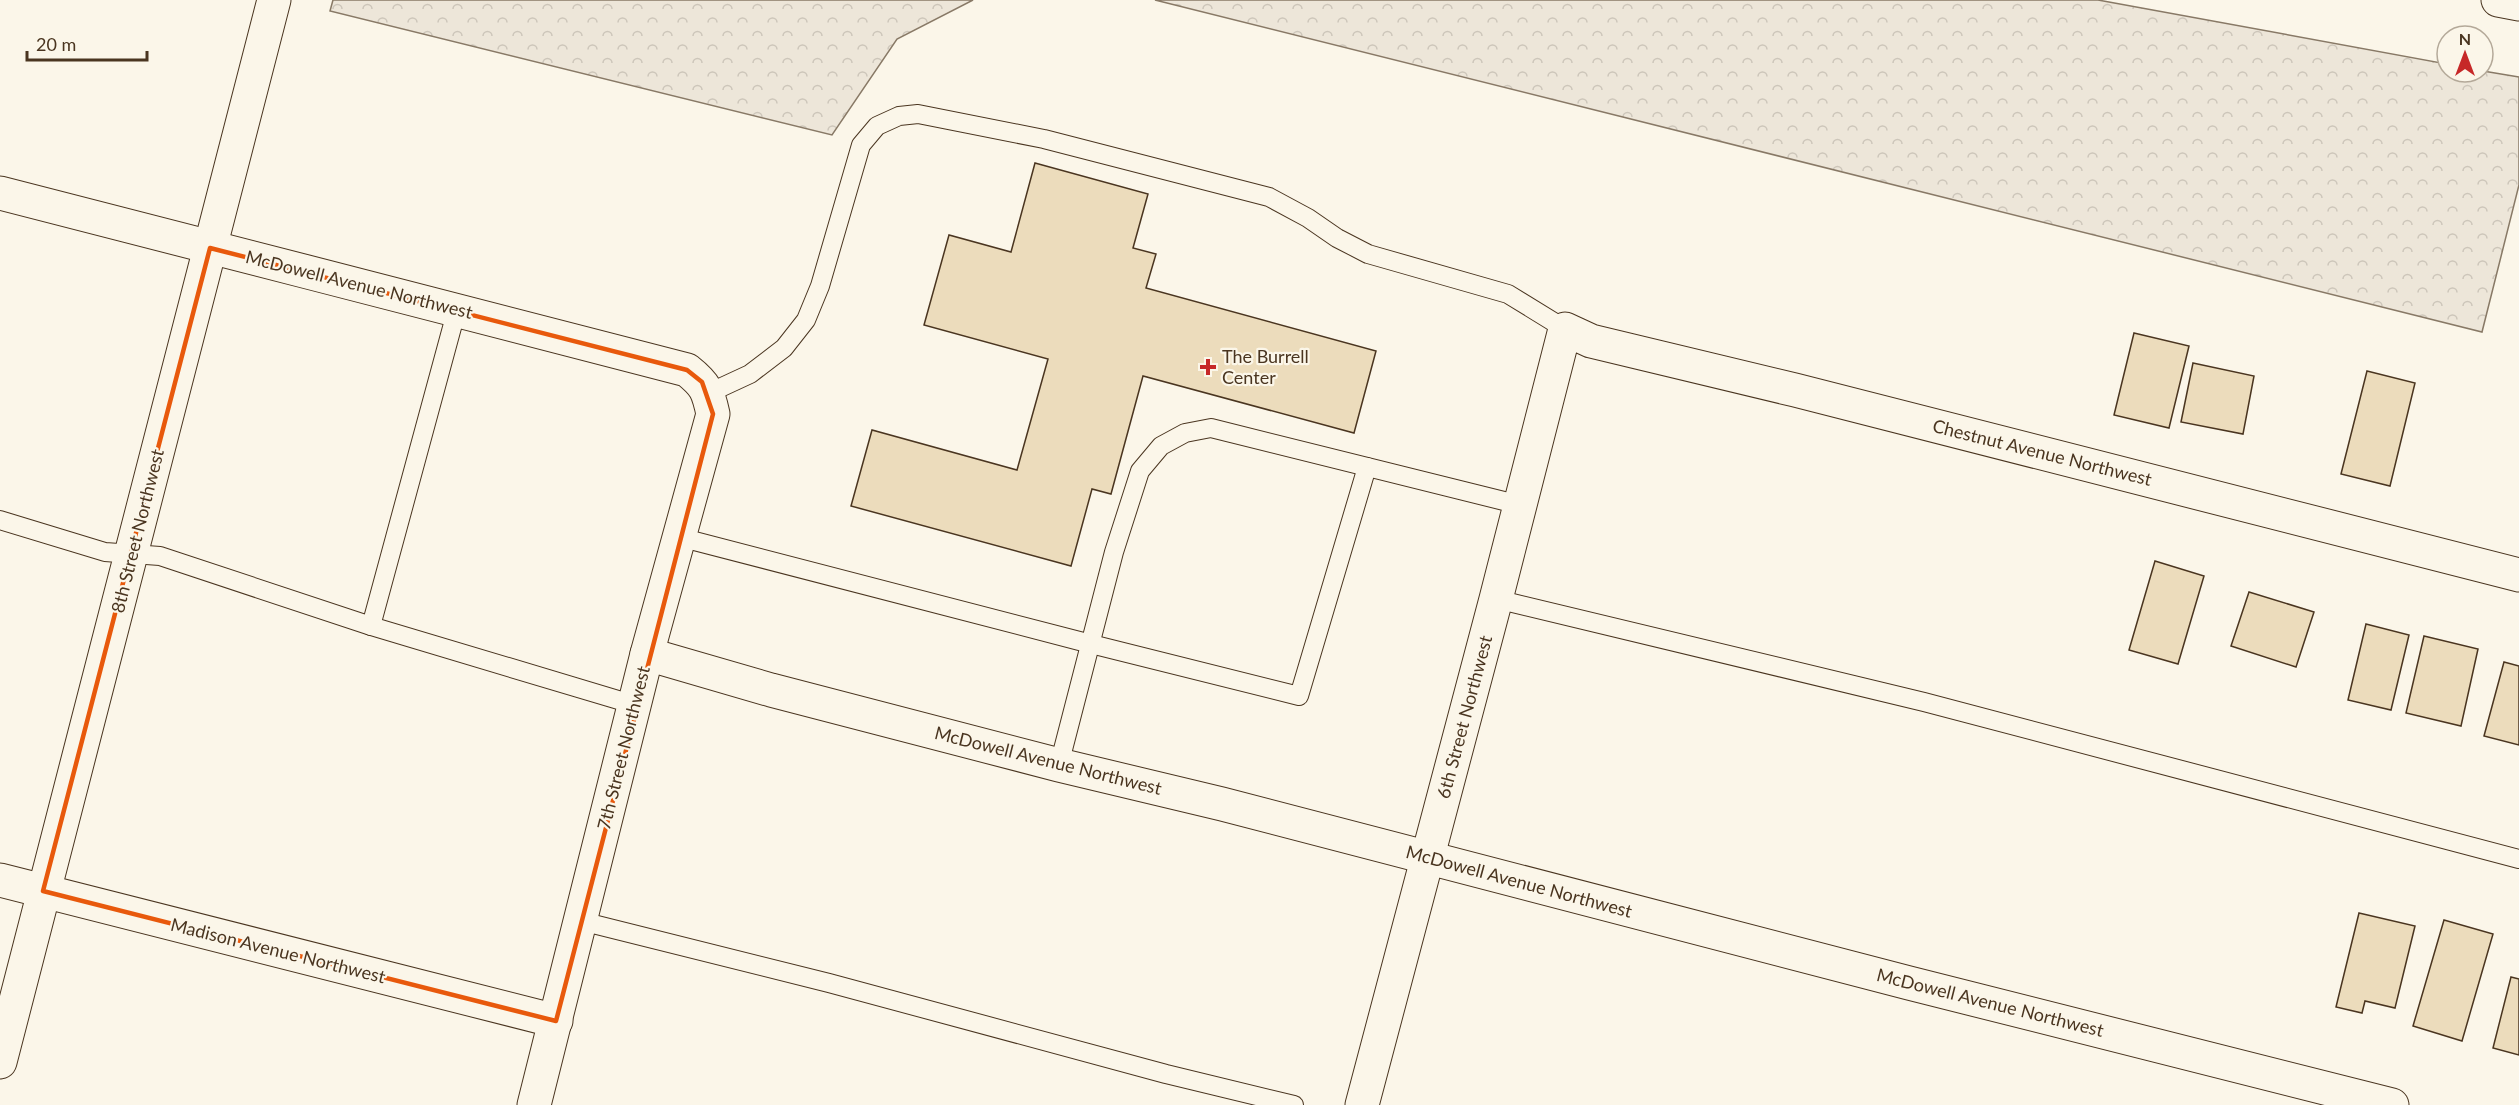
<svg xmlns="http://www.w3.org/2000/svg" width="2519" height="1105" font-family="Lato,sans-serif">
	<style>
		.forest { fill: url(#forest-crowns); stroke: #887966; stroke-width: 1.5 }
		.building { fill: #ecdcbc; stroke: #4a3520; stroke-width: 1.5 }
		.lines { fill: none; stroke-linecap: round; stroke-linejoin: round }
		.service-casing { stroke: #4a3520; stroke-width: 20 }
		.minor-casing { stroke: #4a3520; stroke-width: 35 }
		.primary-casing { stroke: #4a3520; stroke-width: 35 }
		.service { stroke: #fbf6e9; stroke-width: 18 }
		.minor { stroke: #fbf6e9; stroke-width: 33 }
		.primary { stroke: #fbf6e9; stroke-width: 33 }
		.marked { fill: none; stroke: #e8590c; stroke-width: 4.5; stroke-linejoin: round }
		.poi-dot { fill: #c62828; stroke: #fbf6e9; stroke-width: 2 }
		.labels { text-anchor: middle; stroke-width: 4.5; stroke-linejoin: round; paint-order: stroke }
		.street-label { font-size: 18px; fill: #4a3520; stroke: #fbf6e9 }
		.poi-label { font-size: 18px; fill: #4a3520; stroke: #fbf6e9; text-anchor: start }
	</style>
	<defs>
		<pattern id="forest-crowns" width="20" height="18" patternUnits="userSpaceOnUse" patternTransform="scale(1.5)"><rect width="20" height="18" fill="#ede6d9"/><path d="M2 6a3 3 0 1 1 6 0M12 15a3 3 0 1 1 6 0" fill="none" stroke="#cdc6ba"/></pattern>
	</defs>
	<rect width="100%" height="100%" fill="#fbf6e9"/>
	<g class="forest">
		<polygon points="333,0 973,0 897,39 832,135 330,11"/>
		<polygon points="1155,0 2098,0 2447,64 2447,72 2483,71 2519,77 2519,185 2482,332"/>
	</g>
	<g class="building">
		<polygon points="1035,163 1148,194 1133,248 1156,254 1146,288 1376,351 1354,433 1143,376 1111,494 1092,489 1071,566 851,506 872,430 1017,470 1048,359 924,325 949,235 1011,252"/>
		<polygon points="2134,333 2189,346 2169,428 2114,415"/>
		<polygon points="2193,363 2254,376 2243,434 2181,422"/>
		<polygon points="2367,371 2415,383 2390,486 2341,474"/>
		<polygon points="2155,561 2204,576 2178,664 2129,650"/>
		<polygon points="2249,592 2314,612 2296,667 2231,646"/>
		<polygon points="2366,624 2409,635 2391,710 2348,700"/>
		<polygon points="2424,636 2478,649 2461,726 2406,713"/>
		<polygon points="2504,662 2519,666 2519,745 2484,736"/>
		<polygon points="2359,913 2415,926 2395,1008 2365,1001 2362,1013 2336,1007"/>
		<polygon points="2444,920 2493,934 2462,1041 2413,1026"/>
		<polygon points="2511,977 2519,979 2519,1055 2493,1048"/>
	</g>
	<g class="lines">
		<g class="service-casing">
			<g id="service">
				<polyline points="709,393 750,374 784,348 806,320 820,286 861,145 877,126 899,116 918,114 1044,139 1269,197 1308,218 1337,238 1368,254 1508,294 1565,329"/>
				<polyline points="0,520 105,552 160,556 371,626 635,705"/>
				<polyline points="679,537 1091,644 1299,696 1367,467"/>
				<polyline points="1496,599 1924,702 2519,859"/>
				<polyline points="371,626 457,309"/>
				<polyline points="1059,765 1114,552 1140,471 1161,446 1185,433 1211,428 1520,505"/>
				<polyline points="581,921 829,983 1166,1074 1294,1105"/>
			</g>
		</g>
		<g class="minor-casing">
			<g id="minor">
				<path d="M0 193C229 253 458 309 687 370 706 385 708 391 713 414L647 654 534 1105"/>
				<polyline points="647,654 771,690 1059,765 1222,804 1909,983 2392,1105"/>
				<polyline points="0,880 556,1021"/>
				<polyline points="0,1062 274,0"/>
				<polyline points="1362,1105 1496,599 1565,329 1591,341 1795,390 2519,575"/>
			</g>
		</g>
		<g class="primary-casing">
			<polyline id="primary" points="2498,0 2519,4"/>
		</g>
		<use href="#service" class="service"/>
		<use href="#minor" class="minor"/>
		<use href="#primary" class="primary"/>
	</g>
	<path class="marked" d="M210 248 687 370 702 382 713 414 556 1021 43 891Z"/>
	<path class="poi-dot" d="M1205 358h6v6h6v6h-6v6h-6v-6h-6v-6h6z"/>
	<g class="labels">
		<g class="street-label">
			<text transform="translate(359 285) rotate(14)" y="6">McDowell Avenue Northwest</text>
			<text transform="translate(2042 453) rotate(14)" y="6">Chestnut Avenue Northwest</text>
			<text transform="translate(138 531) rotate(-76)" y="6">8th Street Northwest</text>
			<text transform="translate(1465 717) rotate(-75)" y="6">6th Street Northwest</text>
			<text transform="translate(624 748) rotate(-76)" y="6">7th Street Northwest</text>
			<text transform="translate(1048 761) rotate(14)" y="6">McDowell Avenue Northwest</text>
			<text transform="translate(1519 882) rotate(15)" y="6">McDowell Avenue Northwest</text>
			<text transform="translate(278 951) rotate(14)" y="6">Madison Avenue Northwest</text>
			<text transform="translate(1990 1003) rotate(14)" y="6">McDowell Avenue Northwest</text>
		</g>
		<g class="poi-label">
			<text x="1222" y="363">The Burrell<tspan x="1222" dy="21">Center</tspan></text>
		</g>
	</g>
	<g transform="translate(2465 54)"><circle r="28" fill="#fbf6e9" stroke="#b4a999" stroke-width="1.5"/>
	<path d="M0-4.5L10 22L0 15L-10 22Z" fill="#c62828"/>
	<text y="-9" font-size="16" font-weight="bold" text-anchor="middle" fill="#4a3520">N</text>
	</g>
	<path d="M27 51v9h120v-9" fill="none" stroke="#4a3520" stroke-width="3"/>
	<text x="36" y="51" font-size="18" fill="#4a3520" stroke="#fbf6e9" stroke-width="4.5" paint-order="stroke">20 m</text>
</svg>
